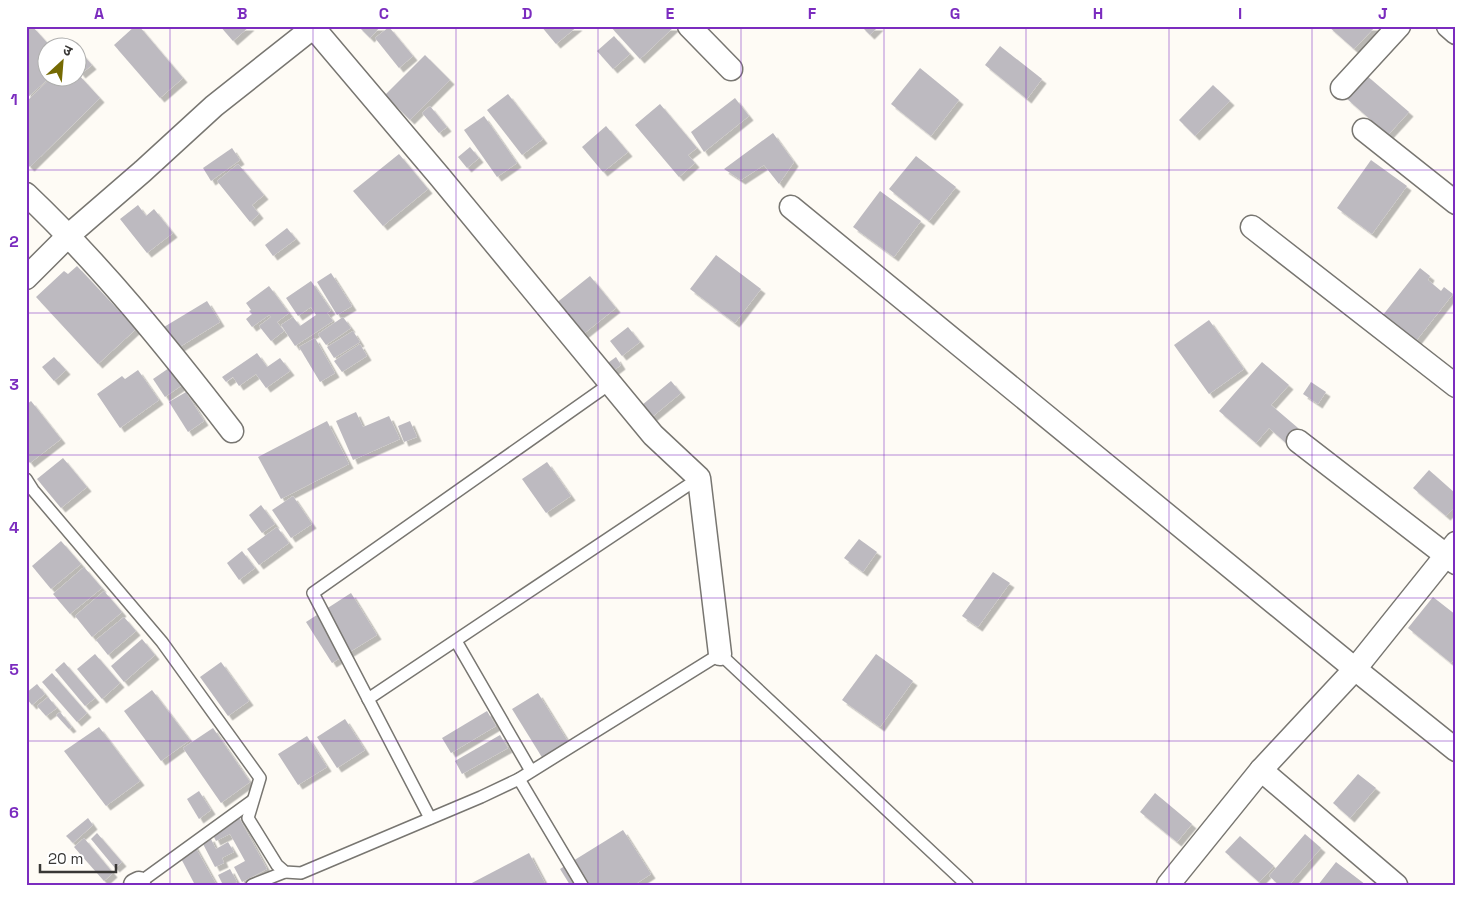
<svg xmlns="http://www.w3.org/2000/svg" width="1482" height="911" font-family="'Space Grotesk','Noto Sans Devanagari',sans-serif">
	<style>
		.building { fill: #bdbac0; filter: url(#shadow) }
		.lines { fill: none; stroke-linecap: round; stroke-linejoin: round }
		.lane-casing { stroke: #787671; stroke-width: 14 }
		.street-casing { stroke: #787671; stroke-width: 25 }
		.lane { stroke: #fff; stroke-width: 11 }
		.street { stroke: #fff; stroke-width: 22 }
		.grid { fill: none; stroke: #7b2cbf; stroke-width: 1; stroke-opacity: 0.55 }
		.neatline { fill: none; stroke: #7b2cbf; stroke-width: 2 }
		.grid-label { font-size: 16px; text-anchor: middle; font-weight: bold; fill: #7b2cbf }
	</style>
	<defs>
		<filter id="shadow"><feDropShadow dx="4.5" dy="4.5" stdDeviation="0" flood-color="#0004"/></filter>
	</defs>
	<rect width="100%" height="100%" fill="#fefbf5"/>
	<g class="building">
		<polygon points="26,26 32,26 52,48 48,48 48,78 49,78 26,99"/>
		<polygon points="135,26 139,26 183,78 160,98 114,45"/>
		<polygon points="220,26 250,26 233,41"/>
		<polygon points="358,26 381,26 370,38"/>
		<polygon points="541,26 578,26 556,44"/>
		<polygon points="610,26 675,26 640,59"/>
		<polygon points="861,26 879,26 870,35"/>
		<polygon points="1328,26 1376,26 1354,49"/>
		<polygon points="389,27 413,56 399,68 375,38"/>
		<polygon points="614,36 630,54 613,69 597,51"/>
		<polygon points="1000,46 1042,79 1027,99 985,65"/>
		<polygon points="78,49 92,65 81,74 78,70"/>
		<polygon points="425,55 450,80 410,120 385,95"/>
		<polygon points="920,68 959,100 931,136 891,104"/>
		<polygon points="78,74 100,98 30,167 26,163 26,102 51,78 78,78"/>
		<polygon points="1366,75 1409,112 1388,135 1346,98"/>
		<polygon points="1213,85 1230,101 1195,136 1179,120"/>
		<polygon points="508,94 543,139 522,155 487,110"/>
		<polygon points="735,98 749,116 704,152 691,132"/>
		<polygon points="660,104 697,148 688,155 695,163 679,177 635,125"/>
		<polygon points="430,106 447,127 439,133 422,113"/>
		<polygon points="484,116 517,163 497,177 464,130"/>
		<polygon points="606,126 628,152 603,172 582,147"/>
		<polygon points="773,133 794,162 779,184 764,165 741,180 724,169"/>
		<polygon points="470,147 479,158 467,168 458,157"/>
		<polygon points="232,148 240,160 211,181 203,168"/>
		<polygon points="399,154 428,189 383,226 353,191"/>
		<polygon points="916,156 956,187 929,221 889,189"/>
		<polygon points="1371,160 1407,186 1372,234 1337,208"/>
		<polygon points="238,164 264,195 252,205 259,214 250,222 217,181"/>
		<polygon points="880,191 921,221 894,257 853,227"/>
		<polygon points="138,205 146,216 154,209 173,233 147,253 120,219"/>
		<polygon points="287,228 296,239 273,256 265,245"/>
		<polygon points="716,255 761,289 735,323 690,289"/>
		<polygon points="77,266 136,329 98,364 36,297 64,271 68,274"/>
		<polygon points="1420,268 1430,276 1428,280 1441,291 1444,287 1453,294 1416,341 1383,315"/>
		<polygon points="331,273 352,306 337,315 317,282"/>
		<polygon points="590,276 616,308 576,340 550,308"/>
		<polygon points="311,281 331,310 327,313 333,321 295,346 281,325 293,317 300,326 316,315 311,307 298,316 286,298"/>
		<polygon points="269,286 289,313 277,322 284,331 271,341 259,326 271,317 269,315 252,327 246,319 252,314 249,311 251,310 246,303"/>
		<polygon points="207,301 220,322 178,348 164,327"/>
		<polygon points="343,317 351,328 326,345 318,334"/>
		<polygon points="1209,320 1244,369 1209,394 1174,345"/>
		<polygon points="628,327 640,342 622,356 610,341"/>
		<polygon points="353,331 360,342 334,358 327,347"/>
		<polygon points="315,338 335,373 320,382 299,347"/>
		<polygon points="360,344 367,356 342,372 334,361"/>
		<polygon points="257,353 267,367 280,358 290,371 266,388 256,374 239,386 233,377 226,382 222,377"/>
		<polygon points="54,357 66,370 54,381 42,367"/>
		<polygon points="616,357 621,365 600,381 605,365"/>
		<polygon points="1262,362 1289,385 1271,405 1298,428 1286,443 1269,428 1256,443 1219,411"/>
		<polygon points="172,366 185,383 165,397 153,379"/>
		<polygon points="138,370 159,400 120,428 97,394 122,376 125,379"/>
		<polygon points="671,381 681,393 640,427 630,415"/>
		<polygon points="1311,382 1326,392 1318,404 1303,394"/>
		<polygon points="186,392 204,421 188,432 169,402"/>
		<polygon points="31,401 61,439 30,463 26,458 26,405"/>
		<polygon points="356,412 363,427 389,416 400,439 353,460 336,421"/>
		<polygon points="327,421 349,464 281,499 258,457"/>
		<polygon points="410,421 417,437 404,442 398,426"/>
		<polygon points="63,458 87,487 61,508 37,479"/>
		<polygon points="547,462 571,496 546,513 522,479"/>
		<polygon points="1429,470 1456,494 1456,506 1446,516 1413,488"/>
		<polygon points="293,496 312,524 291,538 272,510"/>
		<polygon points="261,505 275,524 262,533 249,515"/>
		<polygon points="277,527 289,543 259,565 247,549"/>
		<polygon points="859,539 877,552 863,572 844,558"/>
		<polygon points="61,541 81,564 51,589 32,566"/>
		<polygon points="242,551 255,568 239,580 227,563"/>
		<polygon points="84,567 102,588 70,614 53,594"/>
		<polygon points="993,572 1010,583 978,627 962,616"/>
		<polygon points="104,591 122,612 92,637 75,616"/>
		<polygon points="351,593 377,635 332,663 306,622"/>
		<polygon points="1433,597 1456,615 1456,657 1451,663 1408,628"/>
		<polygon points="124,617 136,631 108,655 96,640"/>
		<polygon points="142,639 155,655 124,682 111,666"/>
		<polygon points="95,654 120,683 102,699 77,669"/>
		<polygon points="876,654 913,681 880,727 842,700"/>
		<polygon points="64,662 95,698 85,706 55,670"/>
		<polygon points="221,662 249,701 228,716 200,677"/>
		<polygon points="52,673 87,713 77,722 42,682"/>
		<polygon points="37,684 45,694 32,705 26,698 26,693"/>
		<polygon points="152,690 190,740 161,761 124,711"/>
		<polygon points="538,693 569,743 543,759 512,709"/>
		<polygon points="48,697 57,708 46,716 37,706"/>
		<polygon points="487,711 496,726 451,753 442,738"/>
		<polygon points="60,712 72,727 69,729 56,715"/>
		<polygon points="345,719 365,750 337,768 317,737"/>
		<polygon points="99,727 140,781 106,806 64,751"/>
		<polygon points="213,728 250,782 221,803 183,748"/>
		<polygon points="500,735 508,748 462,774 455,761"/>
		<polygon points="307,736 327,767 298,785 278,754"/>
		<polygon points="1358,774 1376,788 1350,818 1333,803"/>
		<polygon points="199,791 211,810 199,819 187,799"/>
		<polygon points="1155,793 1192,824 1177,842 1140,812"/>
		<polygon points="237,814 267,869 242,882 234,867 245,861 230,834 216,841 210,829"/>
		<polygon points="88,818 93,825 73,843 66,836"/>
		<polygon points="623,830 651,874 634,885 570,885 560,869"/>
		<polygon points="97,833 122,862 115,868 91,839"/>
		<polygon points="1305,834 1321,848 1289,885 1279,885 1269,876"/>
		<polygon points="1240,836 1274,866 1259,882 1225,852"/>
		<polygon points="210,837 216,849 228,842 234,852 222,858 224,863 215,867 202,842"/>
		<polygon points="84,838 113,873 104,881 74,847"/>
		<polygon points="193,843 216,884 214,885 195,885 177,851"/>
		<polygon points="529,853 546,885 468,885"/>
		<polygon points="1336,862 1366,885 1344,885 1341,883 1340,885 1318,885"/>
		<polygon points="230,869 237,882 231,885 223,885 218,875"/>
	</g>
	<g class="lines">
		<g class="lane-casing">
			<g id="lane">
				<polyline points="26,479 33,490 162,642 260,778 248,818 277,865 285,872 301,873 481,797 519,779 582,885"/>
				<polyline points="456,641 531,771"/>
				<polyline points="368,699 699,478"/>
				<polyline points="519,779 720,654 967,885"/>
				<polyline points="430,818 313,593 611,383"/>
				<polyline points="139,883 252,801"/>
				<polyline points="252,885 285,872"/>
			</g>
		</g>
		<g class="street-casing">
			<g id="street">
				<polyline points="689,26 731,69"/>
				<polyline points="1448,26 1456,33"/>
				<polyline points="313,27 440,177 653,435 699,478 720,654"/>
				<polyline points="1342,88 1399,26"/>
				<polyline points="1364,130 1456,203"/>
				<path d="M26 194C102 266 168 348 232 431"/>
				<polyline points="791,207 1355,669 1456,750"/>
				<polyline points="1252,227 1456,386"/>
				<polyline points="26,278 69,235 143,171 214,106 315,26"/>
				<polyline points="1298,441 1456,563"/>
				<polyline points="1261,770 1396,885"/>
				<polyline points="135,885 139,883"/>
				<polyline points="1168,885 1261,770 1355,669 1456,543"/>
			</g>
		</g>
		<use href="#lane" class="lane"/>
		<use href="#street" class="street"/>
	</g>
	<path class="grid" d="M170 26V885M313 26V885M456 26V885M598 26V885M741 26V885M884 26V885M1026 26V885M1169 26V885M1312 26V885M26 170H1456M26 313H1456M26 455H1456M26 598H1456M26 741H1456"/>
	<rect width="1482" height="911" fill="none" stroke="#ffffff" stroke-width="55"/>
	<g transform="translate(62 62) rotate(26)"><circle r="24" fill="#ffffff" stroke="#afafae"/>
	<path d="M0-4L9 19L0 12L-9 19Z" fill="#756a03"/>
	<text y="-8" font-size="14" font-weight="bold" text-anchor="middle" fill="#383735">उ</text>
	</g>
	<path d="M40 864v8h76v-8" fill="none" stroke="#383735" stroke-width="2.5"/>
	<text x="48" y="864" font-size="15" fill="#383735" stroke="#ffffff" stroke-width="4" paint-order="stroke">20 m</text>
	<rect x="28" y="28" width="1426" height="856" class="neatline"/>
	<g class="grid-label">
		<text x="99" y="19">A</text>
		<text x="242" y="19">B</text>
		<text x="384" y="19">C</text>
		<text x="527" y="19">D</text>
		<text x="670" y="19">E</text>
		<text x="812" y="19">F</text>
		<text x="955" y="19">G</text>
		<text x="1098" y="19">H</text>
		<text x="1240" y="19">I</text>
		<text x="1383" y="19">J</text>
		<text x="14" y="105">1</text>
		<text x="14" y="247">2</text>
		<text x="14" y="390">3</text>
		<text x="14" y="533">4</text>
		<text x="14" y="675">5</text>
		<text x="14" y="818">6</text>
	</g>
</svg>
